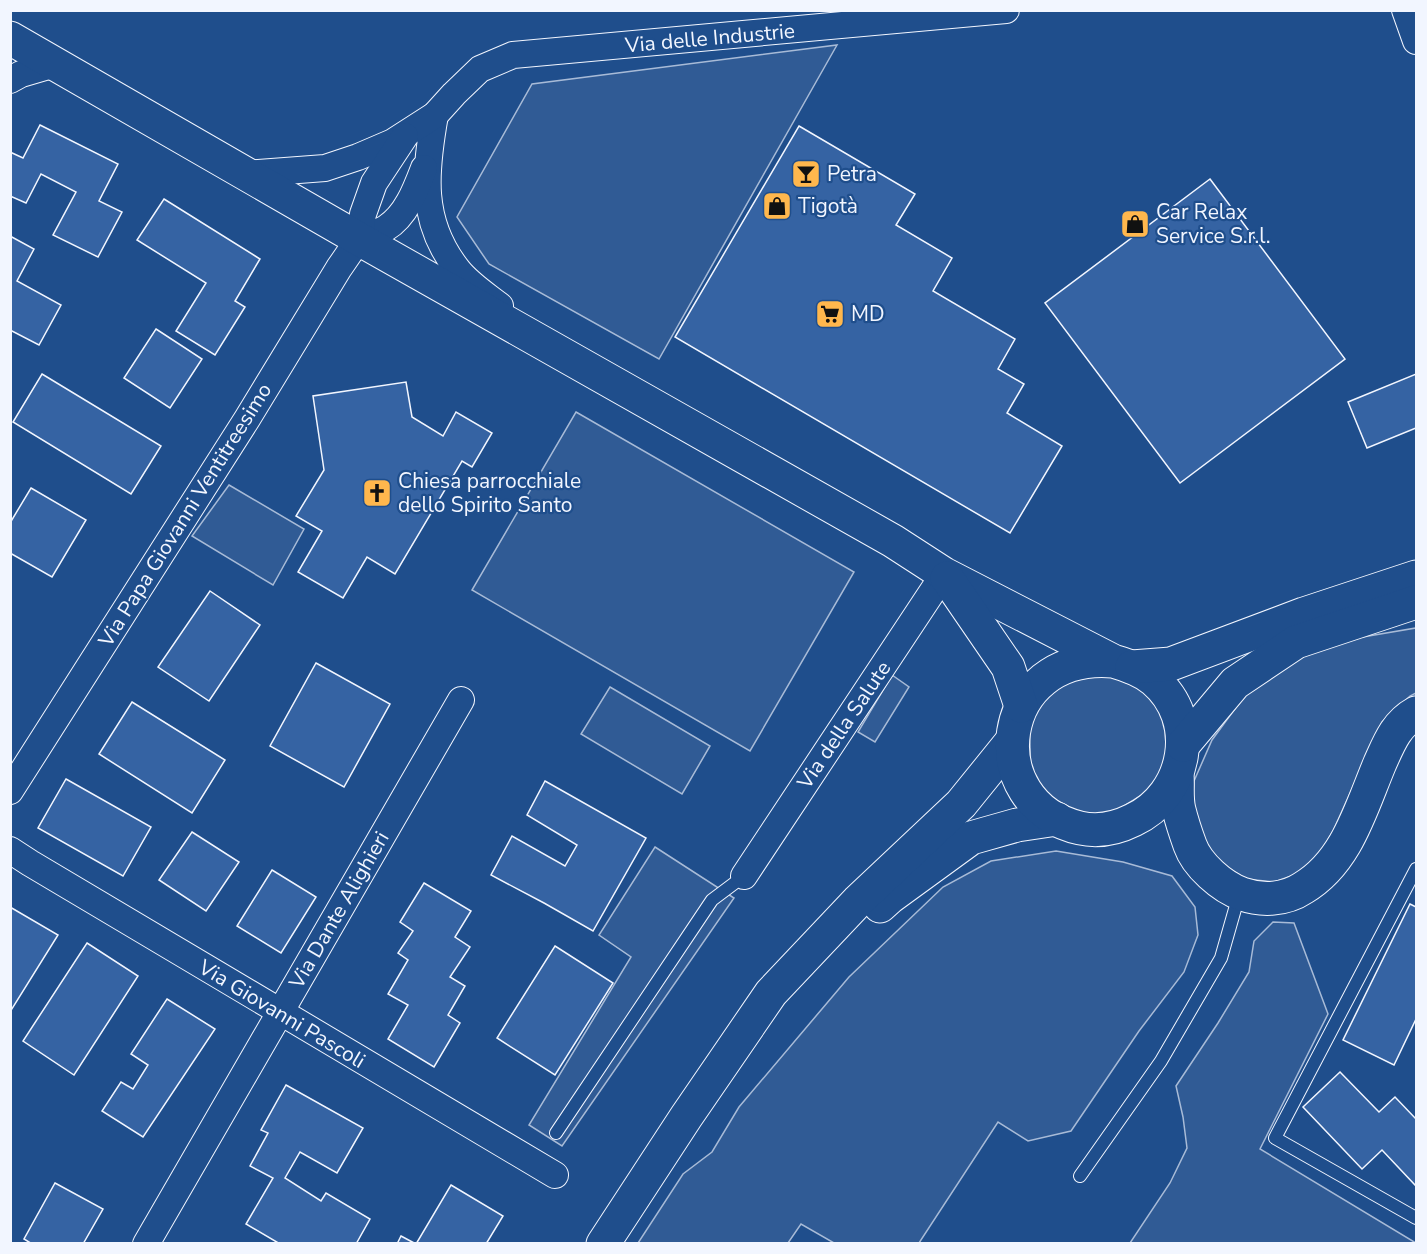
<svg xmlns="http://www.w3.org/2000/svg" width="1427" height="1254" font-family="'Nunito Sans',sans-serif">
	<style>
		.built { fill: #305b95; stroke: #a8bbd7; stroke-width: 1.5 }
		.building { fill: #3563a3; stroke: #f2f6ff; stroke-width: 1.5 }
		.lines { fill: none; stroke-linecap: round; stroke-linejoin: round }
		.lane-casing { stroke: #f2f6ff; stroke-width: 14 }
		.street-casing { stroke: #f2f6ff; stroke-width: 28 }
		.secondary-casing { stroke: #f2f6ff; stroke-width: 35 }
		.primary-casing { stroke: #f2f6ff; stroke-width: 35 }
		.lane { stroke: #1f4e8c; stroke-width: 12 }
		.street { stroke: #1f4e8c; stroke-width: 26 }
		.secondary { stroke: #1f4e8c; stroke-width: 33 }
		.primary { stroke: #1f4e8c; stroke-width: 33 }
		.labels { text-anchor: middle; stroke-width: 4.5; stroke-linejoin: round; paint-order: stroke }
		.street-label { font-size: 21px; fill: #f2f6ff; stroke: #1f4e8c }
		.poi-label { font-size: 21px; fill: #f2f6ff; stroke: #1f4e8c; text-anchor: start }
	</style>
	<rect width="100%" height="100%" fill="#1f4e8c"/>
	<g class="built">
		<polygon points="837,45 659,359 489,264 457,217 532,84"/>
		<polygon points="576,412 854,572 750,751 472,590"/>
		<polygon points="229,485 304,529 273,585 192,536"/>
		<polygon points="1416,628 1416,693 1410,696 1382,722 1333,831 1319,855 1297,874 1274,882 1246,879 1214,859 1192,813 1194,781 1212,740 1248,691 1274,668 1339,641"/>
		<polygon points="1090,670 1137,684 1154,702 1165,724 1167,748 1162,770 1150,790 1111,814 1087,816 1065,810 1031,780 1029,710 1044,690"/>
		<polygon points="892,675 909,687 875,742 858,732"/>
		<polygon points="610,687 710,746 682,794 581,734"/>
		<polygon points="655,847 734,898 562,1146 529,1125 631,957 599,935"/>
		<polygon points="1056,851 1123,862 1172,876 1195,907 1198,935 1184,972 1139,1031 1071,1131 1028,1141 998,1122 919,1243 834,1243 801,1224 788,1243 638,1243 683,1174 712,1152 739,1107 849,977 943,887 991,861"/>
		<polygon points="1273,922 1294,923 1328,1014 1260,1149 1416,1243 1130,1243 1170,1183 1187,1148 1183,1117 1176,1086 1218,1023 1249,972 1254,941"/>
	</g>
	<g class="building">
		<polygon points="40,125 118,164 99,201 122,212 98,257 53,235 76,192 41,174 26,203 10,196 10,152 23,158"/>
		<polygon points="799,126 915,194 896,225 952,258 933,291 1015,339 998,369 1024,384 1007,413 1062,446 1010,533 675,337"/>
		<polygon points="1210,179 1345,359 1180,483 1045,303"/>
		<polygon points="164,199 260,259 235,301 245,307 215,355 176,331 206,283 137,240"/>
		<polygon points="10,236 34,249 17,281 61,305 39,345 10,330"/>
		<polygon points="156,329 202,359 170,408 124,378"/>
		<polygon points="42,374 161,446 131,494 13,422"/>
		<polygon points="1416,374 1416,428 1367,448 1348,402"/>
		<polygon points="406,382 412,417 443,436 456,412 492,433 472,467 462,461 395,574 367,557 343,598 298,572 322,531 296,516 324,470 313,396"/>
		<polygon points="31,488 86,520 52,577 10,553 10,523"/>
		<polygon points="210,591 260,625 209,701 158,667"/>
		<polygon points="316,663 390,704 344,787 270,746"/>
		<polygon points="132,702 225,760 192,813 99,754"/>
		<polygon points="66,779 151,827 123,876 38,828"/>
		<polygon points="545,781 646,838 593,931 544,903 491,875 512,836 565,866 577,845 527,815"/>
		<polygon points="192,832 239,862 206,911 159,880"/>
		<polygon points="272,870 316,897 281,953 237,926"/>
		<polygon points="424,883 471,911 455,937 470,947 450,977 465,986 448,1015 460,1023 434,1067 388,1039 408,1005 388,994 408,960 398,953 413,931 400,922"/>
		<polygon points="1410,904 1416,907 1416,1019 1394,1065 1343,1040"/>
		<polygon points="10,907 58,935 10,1012"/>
		<polygon points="87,943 138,976 74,1075 23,1041"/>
		<polygon points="555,946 613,983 555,1075 497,1038"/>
		<polygon points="167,999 215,1029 143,1137 102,1111 121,1082 133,1089 148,1065 131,1054"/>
		<polygon points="1340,1072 1379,1112 1395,1097 1416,1119 1416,1186 1382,1150 1362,1169 1303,1107"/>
		<polygon points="286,1085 363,1128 337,1173 300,1152 285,1178 321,1201 326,1193 370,1219 356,1244 280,1244 246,1224 273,1178 250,1166 268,1133 261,1130"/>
		<polygon points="55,1183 103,1209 83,1244 32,1244 24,1239"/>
		<polygon points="451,1185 503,1216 486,1244 416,1244"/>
		<polygon points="401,1236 416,1244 397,1244"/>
	</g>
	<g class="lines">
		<g class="lane-casing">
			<g id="lane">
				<polyline points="1416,869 1275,1138 1416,1218"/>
				<polyline points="556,1133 712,900 744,876"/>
				<polyline points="1080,1176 1161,1061 1221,958 1239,895"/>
			</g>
		</g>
		<g class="street-casing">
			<g id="street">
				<polyline points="1405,10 1416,41"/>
				<polyline points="10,80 21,74 55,64"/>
				<path d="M435 115C425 171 419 221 458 270 469 284 486 295 500 306"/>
				<polyline points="246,174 325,168 358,157 393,142 435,115 454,94 480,69 513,55 1006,10"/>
				<path d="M359 239C367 236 378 233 386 228 406 216 416 189 424 168"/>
				<polyline points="10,791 247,419 339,268 359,239 363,214 374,183 405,136"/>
				<polyline points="10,850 30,863 555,1175"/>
				<polyline points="744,876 944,574"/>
				<polyline points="146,1244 461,700"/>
			</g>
		</g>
		<g class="secondary-casing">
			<g id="secondary">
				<path d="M1177 774C1178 786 1176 799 1179 810 1182 822 1186 834 1190 845 1197 865 1222 887 1242 894 1262 901 1285 900 1303 888 1347 862 1361 808 1380 763 1389 743 1396 724 1416 713"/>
				<polyline points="880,906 890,897 971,838 1017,825 1057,819"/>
				<polyline points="603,1244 686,1117 771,993 858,901 961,804 1012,741"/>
			</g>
		</g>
		<g class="primary-casing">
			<g id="primary">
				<path d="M10 38 359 239 893 541 944 574 1113 661C1127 665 1142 670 1154 680 1201 720 1187 795 1133 820 1117 828 1098 832 1080 828 977 804 995 651 1113 661"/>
				<polyline points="947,578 1008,667 1021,706"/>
				<polyline points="1132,667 1171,664 1304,614 1416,577"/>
				<polyline points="1183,745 1235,683 1296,642 1416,602"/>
			</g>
		</g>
		<use href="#lane" class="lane"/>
		<use href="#street" class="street"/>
		<use href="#secondary" class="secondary"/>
		<use href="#primary" class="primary"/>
	</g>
	<defs>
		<g id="bar-square" transform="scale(1.5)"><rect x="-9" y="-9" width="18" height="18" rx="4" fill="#ffb74d" stroke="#1f4e8c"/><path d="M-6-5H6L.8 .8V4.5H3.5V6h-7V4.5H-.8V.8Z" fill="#111"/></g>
		<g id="shop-square" transform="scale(1.5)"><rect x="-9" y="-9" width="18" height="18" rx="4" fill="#ffb74d" stroke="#1f4e8c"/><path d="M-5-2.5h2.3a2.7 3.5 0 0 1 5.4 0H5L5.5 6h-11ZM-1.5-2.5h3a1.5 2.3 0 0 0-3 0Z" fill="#111"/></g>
		<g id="supermarket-square" transform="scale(1.5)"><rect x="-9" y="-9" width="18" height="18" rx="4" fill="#ffb74d" stroke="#1f4e8c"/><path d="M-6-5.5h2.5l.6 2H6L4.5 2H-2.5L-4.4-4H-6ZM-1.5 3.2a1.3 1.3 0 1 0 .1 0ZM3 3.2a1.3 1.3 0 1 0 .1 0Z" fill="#111"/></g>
		<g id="church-square" transform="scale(1.5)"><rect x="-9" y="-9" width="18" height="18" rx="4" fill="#ffb74d" stroke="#1f4e8c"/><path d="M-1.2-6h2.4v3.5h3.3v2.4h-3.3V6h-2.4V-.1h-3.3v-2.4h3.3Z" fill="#111"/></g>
	</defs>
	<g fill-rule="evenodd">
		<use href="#bar-square" x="806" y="174"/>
		<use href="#shop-square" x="777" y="206"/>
		<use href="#shop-square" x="1135" y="224"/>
		<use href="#supermarket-square" x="830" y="314"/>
		<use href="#church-square" x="377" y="493"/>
	</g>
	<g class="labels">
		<g class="street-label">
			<text transform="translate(710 38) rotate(-5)" y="7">Via delle Industrie</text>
			<text transform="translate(185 515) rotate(-58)" y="7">Via Papa Giovanni Ventitreesimo</text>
			<text transform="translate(844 725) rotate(-56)" y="7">Via della Salute</text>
			<text transform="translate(339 910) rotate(-60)" y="7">Via Dante Alighieri</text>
			<text transform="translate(282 1014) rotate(31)" y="7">Via Giovanni Pascoli</text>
		</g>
		<g class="poi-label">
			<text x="827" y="181">Petra</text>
			<text x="798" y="213">Tigotà</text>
			<text x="1156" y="219">Car Relax<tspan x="1156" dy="24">Service S.r.l.</tspan></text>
			<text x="851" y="321">MD</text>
			<text x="398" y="488">Chiesa parrocchiale<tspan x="398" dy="24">dello Spirito Santo</tspan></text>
		</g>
	</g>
	<rect width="1427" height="1254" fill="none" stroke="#f2f6ff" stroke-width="24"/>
</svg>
